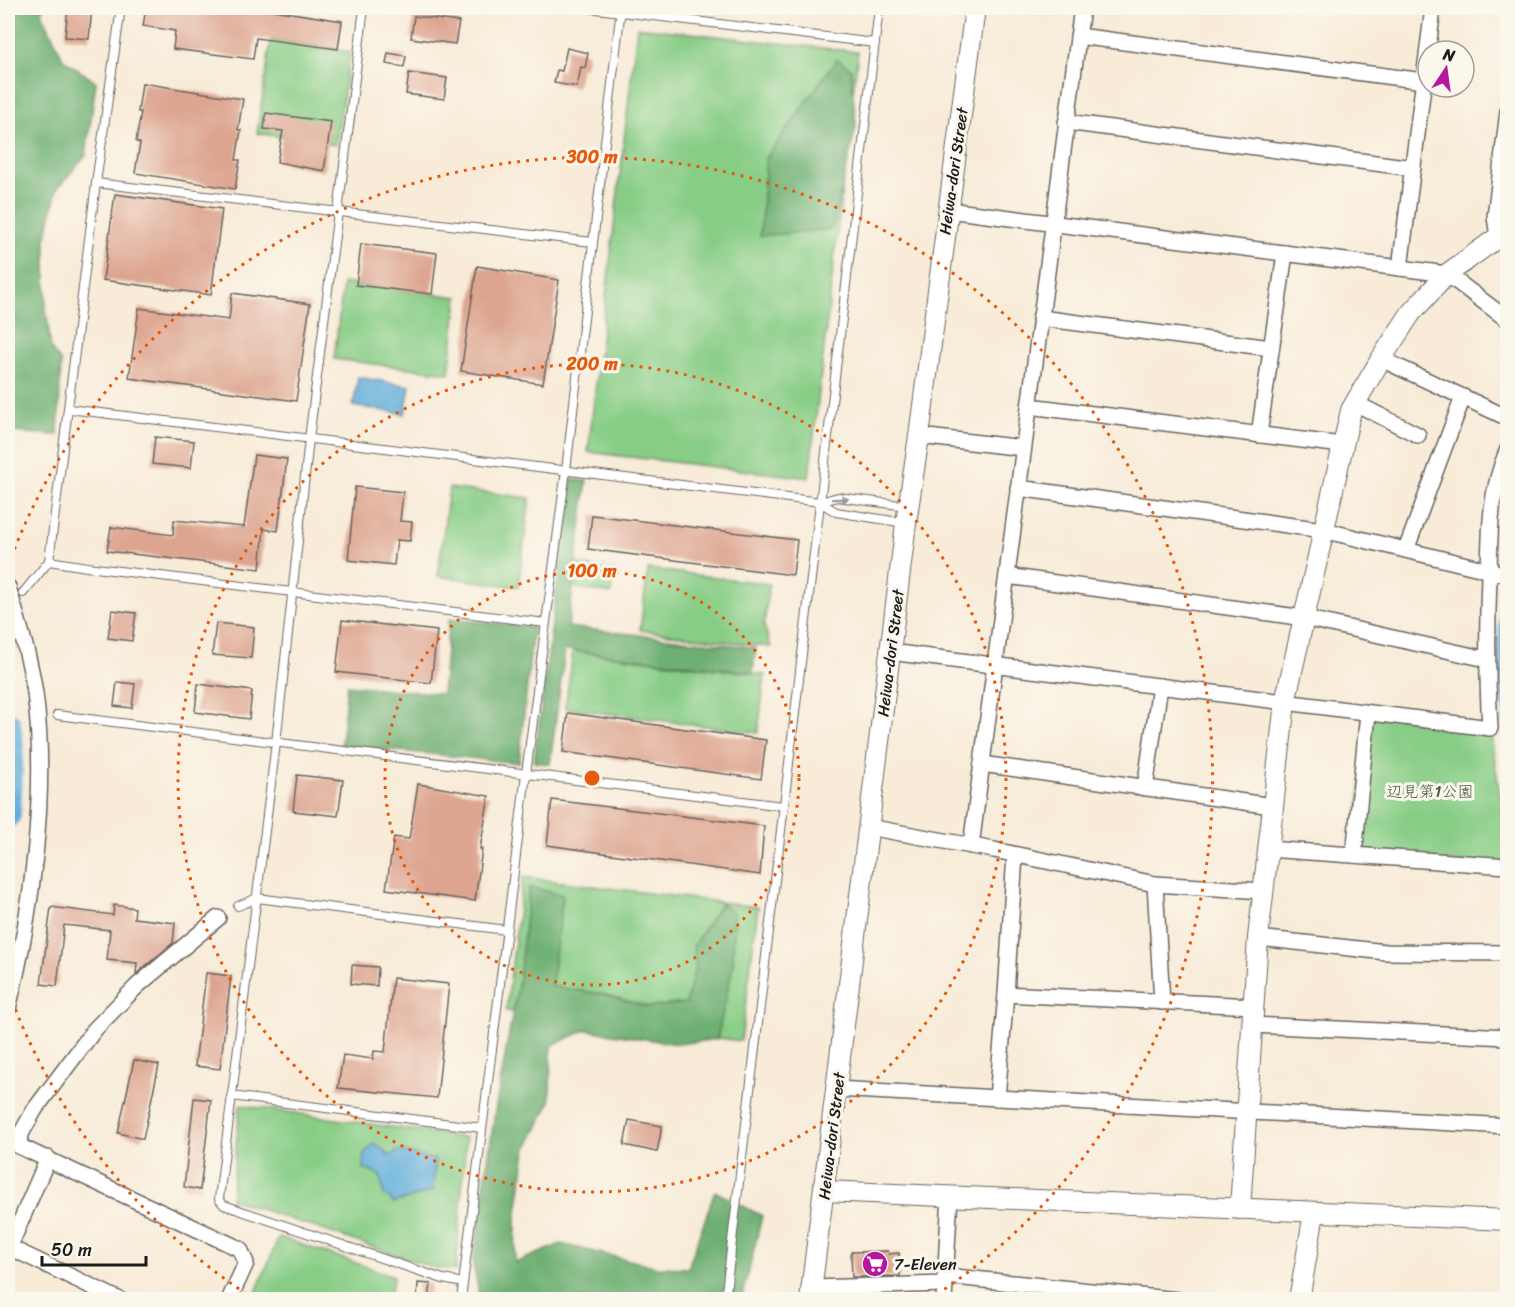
<svg xmlns="http://www.w3.org/2000/svg" width="1515" height="1307" font-family="Sriracha,'Klee One',sans-serif">
	<style>
		.green { fill: #88cd86; stroke: #527451; stroke-width: 1.5 }
		.forest { fill: #6eb073; stroke: #456648; stroke-width: 1.5 }
		.water { fill: #63afdc; stroke: #40667c; stroke-width: 1.5 }
		.lines { fill: none; stroke-linecap: round; stroke-linejoin: round }
		.stream { stroke: #63afdc; stroke-width: 4.5 }
		.river { stroke: #63afdc; stroke-width: 26 }
		.building { fill: #dda590 }
		.service-casing { stroke: #69645e; stroke-width: 10 }
		.minor-casing { stroke: #69645e; stroke-width: 18 }
		.tertiary-casing { stroke: #69645e; stroke-width: 22 }
		.service { stroke: #fff; stroke-width: 8 }
		.minor { stroke: #fff; stroke-width: 15 }
		.tertiary { stroke: #fff; stroke-width: 20 }
		.oneway { fill: #999 }
		.ring { fill: none; stroke: #e8590c; stroke-width: 3; stroke-dasharray: 3 6 }
		.labels { text-anchor: middle; stroke-width: 6; stroke-linejoin: round; paint-order: stroke }
		.street-label { font-size: 16px; fill: #1c1c1c; stroke: #fbf7ec }
		.park-label { font-size: 16px; fill: #425a41; stroke: #fbf7ec }
		.poi-label { font-size: 16px; fill: #1c1c1c; stroke: #fbf7ec; text-anchor: start }
		.centre { fill: #e8590c; stroke: #fbf7ec; stroke-width: 3 }
		.ring-label { font-size: 18px; text-anchor: middle; font-weight: bold; fill: #e8590c; stroke: #fbf7ec; stroke-width: 6; stroke-linejoin: round; paint-order: stroke }
	</style>
	<rect width="100%" height="100%" fill="#fbf7ec"/>
	<filter id="ink" filterUnits="userSpaceOnUse"><feTurbulence type="fractalNoise" baseFrequency=".0167" numOctaves="2"/><feDisplacementMap in="SourceGraphic" scale="12" xChannelSelector="R" yChannelSelector="G"/><feConvolveMatrix kernelMatrix="1 2 1 2 8 2 1 2 1" color-interpolation-filters="sRGB"/></filter>
	<filter id="wash" filterUnits="userSpaceOnUse"><feTurbulence type="fractalNoise" baseFrequency=".008" numOctaves="4" result="noise"/><feDisplacementMap in="SourceGraphic" scale="24" xChannelSelector="R" yChannelSelector="G"/><feGaussianBlur stdDeviation="1.35" result="paint"/><feColorMatrix in="noise" values="0 0 0 0 0 0 0 0 0 0 0 0 0 0 0 0 0 1.4 0 .05"/><feComposite in="paint" operator="in"/></filter>
	<g filter="url(#wash)">
		<rect width="100%" height="100%" fill="#f8ebd8"/>
		<g class="green">
			<polygon points="637,27 858,52 809,478 588,452"/>
			<polygon points="271,40 350,52 336,145 257,133"/>
			<polygon points="343,283 458,297 449,373 334,359"/>
			<polygon points="449,488 530,498 518,587 438,576"/>
			<polygon points="575,564 615,571 611,594 571,587"/>
			<polygon points="648,569 769,584 764,626 771,647 640,630"/>
			<polygon points="573,651 765,675 758,733 565,708"/>
			<polygon points="1368,713 1490,728 1507,844 1507,866 1354,855"/>
			<polygon points="523,877 758,907 741,1041 506,1011"/>
			<polygon points="240,1105 466,1138 456,1271 431,1267 231,1199"/>
			<polygon points="279,1237 394,1276 389,1299 253,1299"/>
		</g>
		<g class="forest">
			<polygon points="8,8 43,8 42,13 63,59 96,82 86,155 57,189 46,237 46,307 51,349 61,362 58,435 8,432"/>
			<polygon points="837,59 851,69 856,127 832,229 760,236 766,158"/>
			<polygon points="571,479 587,481 568,627 756,648 753,672 565,650 550,764 534,762"/>
			<polygon points="449,619 533,627 519,763 341,745 347,685 442,694"/>
			<polygon points="529,887 563,895 551,986 607,995 649,1007 686,1003 696,965 693,946 721,903 734,913 733,966 717,1039 678,1044 586,1030 551,1046 550,1102 526,1150 516,1220 515,1263 561,1244 658,1267 688,1268 715,1191 762,1216 742,1299 480,1299 473,1264 495,1111 519,979"/>
		</g>
		<g class="water">
			<polygon points="358,377 410,386 405,414 353,406"/>
			<polygon points="374,1144 383,1149 389,1156 399,1151 435,1160 433,1191 393,1203 389,1197 384,1196 380,1175 364,1169 364,1154"/>
		</g>
		<g class="lines">
			<polyline class="stream" points="1508,514 1503,547 1500,640 1508,762"/>
			<polyline class="river" points="8,724 11,747 8,815"/>
		</g>
		<g id="blocks">
			<g class="building">
				<polygon points="68,8 92,8 89,39 65,37"/>
				<polygon points="146,8 260,8 342,21 338,49 256,38 253,59 173,49 175,31 143,26"/>
				<polygon points="414,16 459,22 455,44 411,38"/>
				<polygon points="567,48 588,53 585,68 581,67 577,87 554,83 557,70 562,71"/>
				<polygon points="388,53 406,56 404,67 386,64"/>
				<polygon points="409,73 447,78 444,99 406,94"/>
				<polygon points="142,83 243,99 238,130 241,130 236,160 240,160 235,189 135,173 140,143 136,142 141,112 138,112"/>
				<polygon points="266,113 331,122 324,171 277,162 283,131 264,129"/>
				<polygon points="115,194 222,209 211,295 103,280"/>
				<polygon points="361,244 437,253 432,294 356,285"/>
				<polygon points="477,266 559,280 543,384 461,371"/>
				<polygon points="232,293 310,304 296,401 129,378 139,308 229,320"/>
				<polygon points="155,437 194,441 191,468 152,464"/>
				<polygon points="254,455 287,459 278,531 264,529 260,569 107,551 111,527 173,535 174,520 244,527"/>
				<polygon points="355,487 403,492 400,521 412,522 410,541 397,540 394,565 348,560"/>
				<polygon points="592,515 797,540 793,575 588,549"/>
				<polygon points="112,610 136,613 132,641 108,638"/>
				<polygon points="342,620 437,631 431,683 336,672"/>
				<polygon points="216,623 254,627 251,658 212,655"/>
				<polygon points="117,682 135,684 132,708 114,706"/>
				<polygon points="198,684 252,691 249,719 195,712"/>
				<polygon points="568,713 766,740 761,779 563,752"/>
				<polygon points="297,775 343,780 338,816 293,811"/>
				<polygon points="418,784 489,796 480,849 482,849 475,901 386,889 394,837 409,839"/>
				<polygon points="552,800 764,826 760,875 547,845"/>
				<polygon points="114,905 135,908 134,918 175,923 173,943 136,974 137,963 107,960 110,930 64,925 57,986 41,984 51,907 113,915"/>
				<polygon points="352,965 378,967 377,986 351,984"/>
				<polygon points="206,973 231,976 220,1069 195,1066"/>
				<polygon points="393,978 449,984 437,1098 338,1088 343,1055 373,1059 374,1051 385,1052"/>
				<polygon points="134,1060 159,1065 143,1139 118,1133"/>
				<polygon points="194,1098 211,1100 200,1190 184,1187"/>
				<polygon points="629,1120 662,1126 657,1152 624,1145"/>
				<polygon points="888,1251 889,1254 899,1253 900,1276 852,1277 851,1252"/>
				<polygon points="418,1283 431,1284 429,1299 417,1299"/>
			</g>
		</g>
	</g>
	<g filter="url(#ink)">
		<use href="#blocks" fill-opacity="0" stroke="#69645e" stroke-width="1.5"/>
		<g class="lines">
			<g class="service-casing">
				<g id="service">
					<polyline points="364,8 309,439 276,743 219,1199 224,1205 443,1279 463,1283"/>
					<polyline points="588,8 875,43"/>
					<polyline points="96,183 592,242"/>
					<polyline points="69,409 820,502"/>
					<polyline points="905,523 836,512 820,502 838,497 907,506"/>
					<polyline points="49,561 87,567 546,623"/>
					<polyline points="23,593 49,561 96,183 121,8"/>
					<polyline points="57,715 783,806"/>
					<polyline points="238,906 257,898 506,930"/>
					<polyline points="231,1096 482,1128"/>
					<polyline points="461,1300 526,774 566,470 621,8"/>
					<polyline points="725,1300 879,8"/>
				</g>
			</g>
			<g class="minor-casing">
				<g id="minor">
					<polyline points="1078,36 1424,81"/>
					<polyline points="1066,122 1413,168"/>
					<polyline points="948,210 1447,274 1508,320"/>
					<polyline points="1498,237 1495,217 1508,111"/>
					<polyline points="1400,268 1433,8"/>
					<polyline points="1040,318 1271,348"/>
					<polyline points="1381,359 1508,418"/>
					<polyline points="1355,403 1418,435"/>
					<polyline points="1029,406 1342,445"/>
					<polyline points="1259,435 1285,253"/>
					<polyline points="919,436 1023,448"/>
					<polyline points="1018,488 1323,530 1508,575"/>
					<polyline points="1406,550 1463,397"/>
					<polyline points="1007,576 1304,618 1486,659"/>
					<path d="M8 587C18 622 30 657 35 693 48 792 32 913 8 1009"/>
					<path d="M890 652 1490 728C1487 677 1487 627 1489 576 1490 529 1489 493 1508 449"/>
					<polyline points="982,764 1272,806"/>
					<polyline points="1145,788 1160,686"/>
					<polyline points="868,827 994,850 1155,884 1263,891"/>
					<polyline points="971,846 1082,8"/>
					<polyline points="1267,849 1508,866"/>
					<polyline points="1354,855 1368,713"/>
					<polyline points="1155,884 1162,1002"/>
					<polyline points="1258,938 1386,952 1508,953"/>
					<polyline points="1006,994 1015,855"/>
					<polyline points="1252,1025 1508,1037"/>
					<polyline points="836,1089 1508,1126"/>
					<polyline points="997,1098 1006,994 1254,1006"/>
					<polyline points="8,1141 240,1249 246,1263 229,1300"/>
					<polyline points="18,1145 22,1132 35,1109 95,1029 137,986 218,918"/>
					<polyline points="48,1158 10,1246 13,1249 120,1300"/>
					<polyline points="945,1276 1178,1300"/>
					<polyline points="812,1288 945,1284"/>
					<polyline points="944,1300 950,1196"/>
				</g>
			</g>
			<g class="tertiary-casing">
				<g id="tertiary">
					<polyline points="824,1191 1508,1220"/>
					<polyline points="1240,1209 1258,938 1285,702 1351,410 1381,359 1411,313 1447,274 1508,230"/>
					<polyline points="810,1300 906,523 919,436 975,8"/>
					<polyline points="1299,1300 1314,1213"/>
				</g>
			</g>
			<use href="#service" class="service"/>
			<use href="#minor" class="minor"/>
			<use href="#tertiary" class="tertiary"/>
		</g>
		<defs><path id="oneway-solid" d="M-6-.8H1V-3.2L6.5 0L1 3.2V.8H-6Z" transform="scale(1.5)"/></defs>
		<use class="oneway" href="#oneway-solid" transform="translate(840 499) rotate(-1)"/>
	</g>
	<g class="ring">
		<circle cx="592" cy="778" r="207"/>
		<circle cx="592" cy="778" r="414"/>
		<path d="M254 1299A621 621 0 0 1 8 990M8 566A621 621 0 1 1 930 1299"/>
	</g>
	<defs>
		<g id="supermarket-disc" transform="scale(1.35)"><circle r="9.5" fill="#b5179e" stroke="#fbf7ec"/><path d="M-6-5.5h2.5l.6 2H6L4.5 2H-2.5L-4.4-4H-6ZM-1.5 3.2a1.3 1.3 0 1 0 .1 0ZM3 3.2a1.3 1.3 0 1 0 .1 0Z" fill="#fff"/></g>
	</defs>
	<g fill-rule="evenodd">
		<use href="#supermarket-disc" x="875" y="1264"/>
	</g>
	<g class="labels">
		<g class="street-label">
			<text transform="translate(953 171) rotate(-82)" y="6">Heiwa-dori Street</text>
			<text transform="translate(890 653) rotate(-83)" y="6">Heiwa-dori Street</text>
			<text transform="translate(831 1136) rotate(-83)" y="6">Heiwa-dori Street</text>
		</g>
		<g class="park-label">
			<text x="1430" y="797">辺見第1公園</text>
		</g>
		<g class="poi-label">
			<text x="894" y="1270">7-Eleven</text>
		</g>
	</g>
	<circle cx="592" cy="778" r="9" class="centre"/>
	<g class="ring-label">
		<text x="592" y="163">300 m</text>
		<text x="592" y="370">200 m</text>
		<text x="592" y="577">100 m</text>
	</g>
	<rect width="1515" height="1307" fill="none" stroke="#fbf7ec" stroke-width="30"/>
	<g transform="translate(1446 69) rotate(13)"><circle r="28" fill="#fbf7ec" stroke="#a29f99" stroke-width="1.5"/>
	<path d="M0-4.5L10 22L0 15L-10 22Z" fill="#b5179e"/>
	<text y="-9" font-size="16" font-weight="bold" text-anchor="middle" fill="#1c1c1c">N</text>
	</g>
	<path d="M42 1256v9h104v-9" fill="none" stroke="#1c1c1c" stroke-width="3"/>
	<text x="51" y="1256" font-size="18" fill="#1c1c1c" stroke="#fbf7ec" stroke-width="4.5" paint-order="stroke">50 m</text>
</svg>
